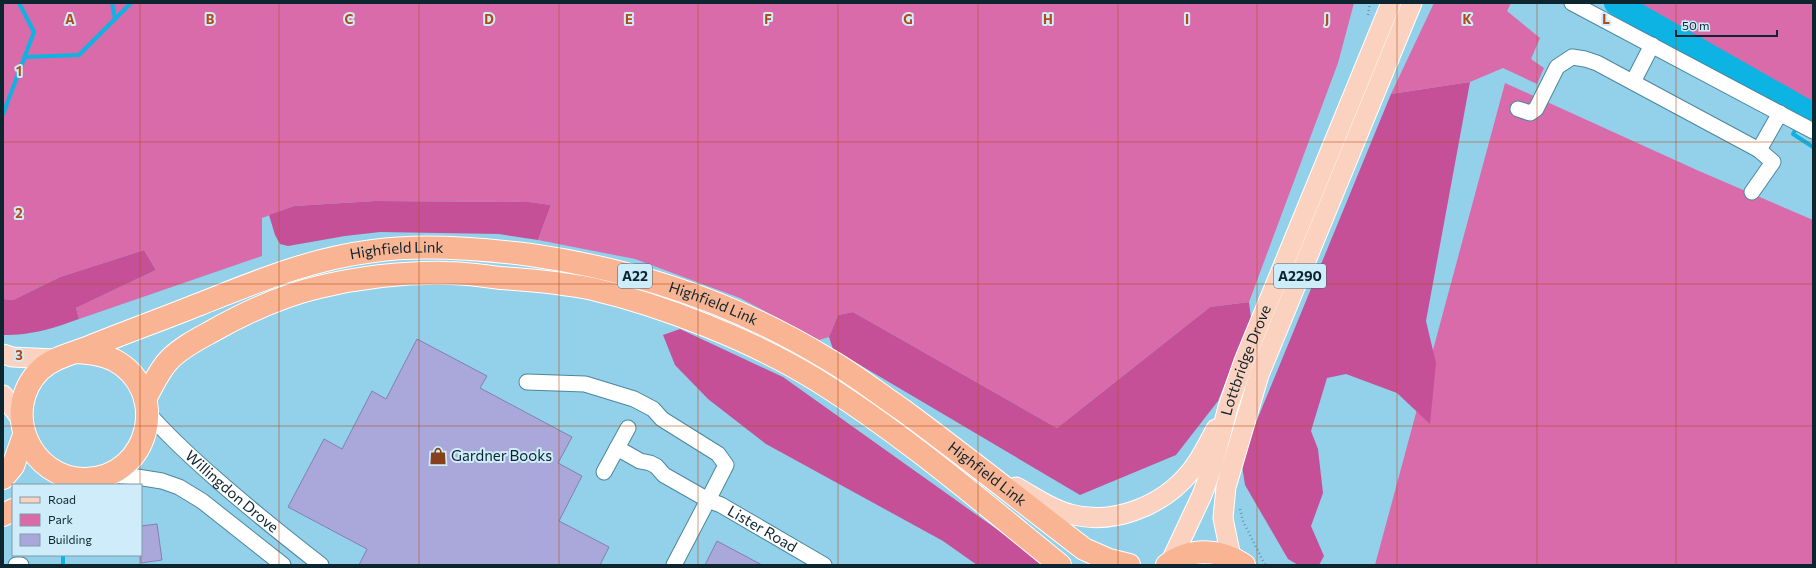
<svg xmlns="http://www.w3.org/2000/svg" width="1816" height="568" font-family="Commissioner,sans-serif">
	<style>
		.green { fill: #d96bab }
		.forest { fill: #c65097 }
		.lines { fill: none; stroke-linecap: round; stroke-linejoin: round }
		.stream { stroke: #0cb3e3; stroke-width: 4 }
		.river { stroke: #0cb3e3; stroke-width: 24 }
		.building { fill: #aaa8da; stroke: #8280af }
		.minor-casing { stroke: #4b879e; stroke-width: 17 }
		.major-casing { stroke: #fff; stroke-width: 21 }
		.highway-casing { stroke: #fff; stroke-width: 24 }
		.path { stroke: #6697ac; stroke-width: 2.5; stroke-dasharray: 1 3; stroke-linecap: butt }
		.minor { stroke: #fff; stroke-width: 15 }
		.major { stroke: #fbd2bf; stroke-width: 19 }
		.highway { stroke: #f9b494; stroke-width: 22 }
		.grid { fill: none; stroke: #b14c15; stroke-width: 1; stroke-opacity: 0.55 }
		.labels { text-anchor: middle; stroke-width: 4; stroke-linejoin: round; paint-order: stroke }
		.shield { fill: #ceecf9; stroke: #46616c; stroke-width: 1 }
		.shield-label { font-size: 14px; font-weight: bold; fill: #0c252f }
		.street-label { font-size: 15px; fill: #0c252f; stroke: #ceecf9 }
		.poi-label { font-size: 15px; fill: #0c252f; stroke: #ceecf9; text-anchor: start }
		.grid-label { font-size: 13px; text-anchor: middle; font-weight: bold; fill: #b14c15; stroke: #ceecf9; stroke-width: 4; stroke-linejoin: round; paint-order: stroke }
	</style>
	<rect width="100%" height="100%" fill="#93d0ea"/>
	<g class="green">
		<polygon points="3,3 1354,3 1338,63 1249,302 1210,307 1057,428 853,312 838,315 829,337 819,340 740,298 635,259 538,240 551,205 529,202 375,201 294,206 262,218 262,256 79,319 76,308 156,270 144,250 60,277 13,300 3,299"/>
		<polygon points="1434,3 1511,3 1507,11 1540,38 1531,59 1544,68 1537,84 1503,68 1470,82 1391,94"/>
		<polygon points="1616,3 1813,3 1813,113 1806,111"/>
		<polygon points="1505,83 1699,171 1813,220 1813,565 1375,565"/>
	</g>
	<g class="forest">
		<polygon points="1470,82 1426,321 1436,363 1430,424 1397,393 1346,374 1327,378 1311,431 1318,449 1323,493 1311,526 1324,556 1319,565 1298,565 1288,559 1245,485 1241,459 1391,94"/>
		<polygon points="375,201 529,202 551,205 538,240 499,234 380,232 345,236 288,246 280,244 275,235 269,215 294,206"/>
		<path d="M144 250 156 270 76 308 79 319C51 329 33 335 3 335V299L13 300 60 277Z"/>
		<polygon points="1249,302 1251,318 1218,401 1176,455 1080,495 833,349 829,337 838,315 853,312 1057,428 1210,307"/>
		<polygon points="680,329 783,377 1047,565 977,565 943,541 766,444 708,399 675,365 663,335"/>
	</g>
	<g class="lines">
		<g class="stream">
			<polyline points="112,3 115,19"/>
			<polyline points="25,57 79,55 131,3"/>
			<polyline points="3,114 34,32 19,3"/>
			<polyline points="1801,121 1806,111"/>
			<polyline points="1797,127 1793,134 1813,147"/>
			<polyline points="63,555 63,565"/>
		</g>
		<polyline class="river" points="1616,3 1806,111 1813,113"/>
	</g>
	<g class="building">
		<polygon points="417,339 487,376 480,388 572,437 558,463 582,476 559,521 609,547 600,565 359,565 367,549 288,507 324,439 342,449 372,391 386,399"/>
		<polygon points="157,524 162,560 141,563 141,526"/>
		<polygon points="717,541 762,565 705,565"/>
	</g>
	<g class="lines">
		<g class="minor-casing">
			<g id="minor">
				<polyline points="1572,3 1813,131"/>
				<polyline points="1633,82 1652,45"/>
				<polyline points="1518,109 1530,113 1536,109 1557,67 1572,57 1585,59 1597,63 1759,150 1780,113"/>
				<polyline points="1752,192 1773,162 1759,150"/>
				<polyline points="527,382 585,384 634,399 653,409 662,419 718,454 726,465 708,500 664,475 656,466 650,463 640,461 617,448"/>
				<path id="s1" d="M148 413C169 437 192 458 216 479 250 509 285 537 321 565"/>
				<polyline points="604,472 628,428"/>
				<polyline points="107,475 137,477 162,481 179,487 202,501 283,565"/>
				<polyline points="16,565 21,565"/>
				<path id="s2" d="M674 565 708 500 721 505 824 565"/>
			</g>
		</g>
		<g class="major-casing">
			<g id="major">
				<polyline points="3,354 12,357 55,359"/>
				<polyline points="3,395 21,419"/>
				<path d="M1016 487C1033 496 1050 509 1070 514 1113 526 1163 506 1191 471 1201 459 1208 443 1216 429"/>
				<polyline points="1231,557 1223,518 1226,487 1259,375 1412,3"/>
				<path id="s3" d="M1170 563 1202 495 1213 465 1228 407 1244 361 1391 3"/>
			</g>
		</g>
		<g class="highway-casing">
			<g id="highway">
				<path id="s4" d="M77 352C90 353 102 354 114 360 170 390 151 477 86 479 30 480 0 410 40 370 55 356 76 353 94 345 129 331 165 318 200 304 258 281 310 259 373 251 420 244 484 249 531 255 637 270 738 304 829 360 855 375 879 394 904 411 965 456 1024 503 1084 549L1109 560 1129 565"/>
				<path d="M145 399C153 385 159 370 170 359 181 348 196 340 209 333 244 313 280 296 319 287 362 277 405 272 448 273 466 273 483 276 500 278 531 280 563 283 593 289 665 306 753 341 815 379 902 433 981 501 1060 565"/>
				<polyline points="3,478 13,466 24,435"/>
				<polyline points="3,515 13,510"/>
				<path d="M1167 565C1191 547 1220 549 1244 565"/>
			</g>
		</g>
		<g class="path">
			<polyline points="1368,15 1370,3"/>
			<polyline points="1240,509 1243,521 1265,565"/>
		</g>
		<use href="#minor" class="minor"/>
		<use href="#major" class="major"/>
		<use href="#highway" class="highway"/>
	</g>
	<path class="grid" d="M140 3V485M279 3V565M419 3V565M559 3V565M698 3V565M838 3V565M978 3V565M1118 3V565M1257 3V565M1397 3V565M1537 3V565M1676 3V565M3 142H1813M3 284H1813M3 426H1813M140 555V565"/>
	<defs>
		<g id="shop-bare" transform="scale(1.38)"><path d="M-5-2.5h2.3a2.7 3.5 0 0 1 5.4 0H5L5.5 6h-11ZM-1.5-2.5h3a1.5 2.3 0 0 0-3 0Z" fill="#86401b" stroke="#ceecf9" stroke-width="2.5" paint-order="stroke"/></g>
	</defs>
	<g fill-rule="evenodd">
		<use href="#shop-bare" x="438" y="456"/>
	</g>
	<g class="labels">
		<g class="shield">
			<rect x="618" y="264" width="34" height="24" rx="3"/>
			<rect x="1274" y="264" width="52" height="24" rx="3"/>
		</g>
		<g class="shield-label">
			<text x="635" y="281">A22</text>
			<text x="1300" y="281">A2290</text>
		</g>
		<g class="street-label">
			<text dy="5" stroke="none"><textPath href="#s4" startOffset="733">Highfield Link</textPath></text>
			<text dy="5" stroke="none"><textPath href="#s4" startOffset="1057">Highfield Link</textPath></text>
			<text dy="5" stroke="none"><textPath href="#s3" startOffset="217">Lottbridge Drove</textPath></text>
			<text dy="5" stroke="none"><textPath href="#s4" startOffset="1381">Highfield Link</textPath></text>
			<text dy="5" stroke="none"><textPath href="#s1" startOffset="115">Willingdon Drove</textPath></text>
			<text dy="5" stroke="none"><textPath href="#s2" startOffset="135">Lister Road</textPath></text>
		</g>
		<g class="poi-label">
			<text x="451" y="461">Gardner Books</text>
		</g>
	</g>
	<g class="grid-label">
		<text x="70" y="24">A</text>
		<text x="210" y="24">B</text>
		<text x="349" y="24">C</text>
		<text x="489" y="24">D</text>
		<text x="629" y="24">E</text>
		<text x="768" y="24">F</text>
		<text x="908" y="24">G</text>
		<text x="1048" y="24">H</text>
		<text x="1187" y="24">I</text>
		<text x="1327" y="24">J</text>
		<text x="1467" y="24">K</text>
		<text x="1606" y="24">L</text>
		<text x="19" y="76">1</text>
		<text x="19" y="218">2</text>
		<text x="19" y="360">3</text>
	</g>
	<rect width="1816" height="568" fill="none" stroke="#0c252f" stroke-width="8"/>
	<rect x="12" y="484" width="130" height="72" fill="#ceecf9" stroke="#809ca8"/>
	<rect x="20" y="497" width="20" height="6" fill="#fbd2bf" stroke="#809ca8"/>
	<text x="48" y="504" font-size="12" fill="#0c252f">Road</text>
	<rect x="20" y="514" width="20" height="12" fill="#d96bab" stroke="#809ca8"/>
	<text x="48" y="524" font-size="12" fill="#0c252f">Park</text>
	<rect x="20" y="534" width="20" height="12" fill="#aaa8da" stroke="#809ca8"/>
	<text x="48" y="544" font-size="12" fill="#0c252f">Building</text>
	<path d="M1676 30v6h101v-6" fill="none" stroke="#0c252f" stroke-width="2"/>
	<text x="1682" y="30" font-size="12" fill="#0c252f" stroke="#ceecf9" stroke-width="3" paint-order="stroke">50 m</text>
</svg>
